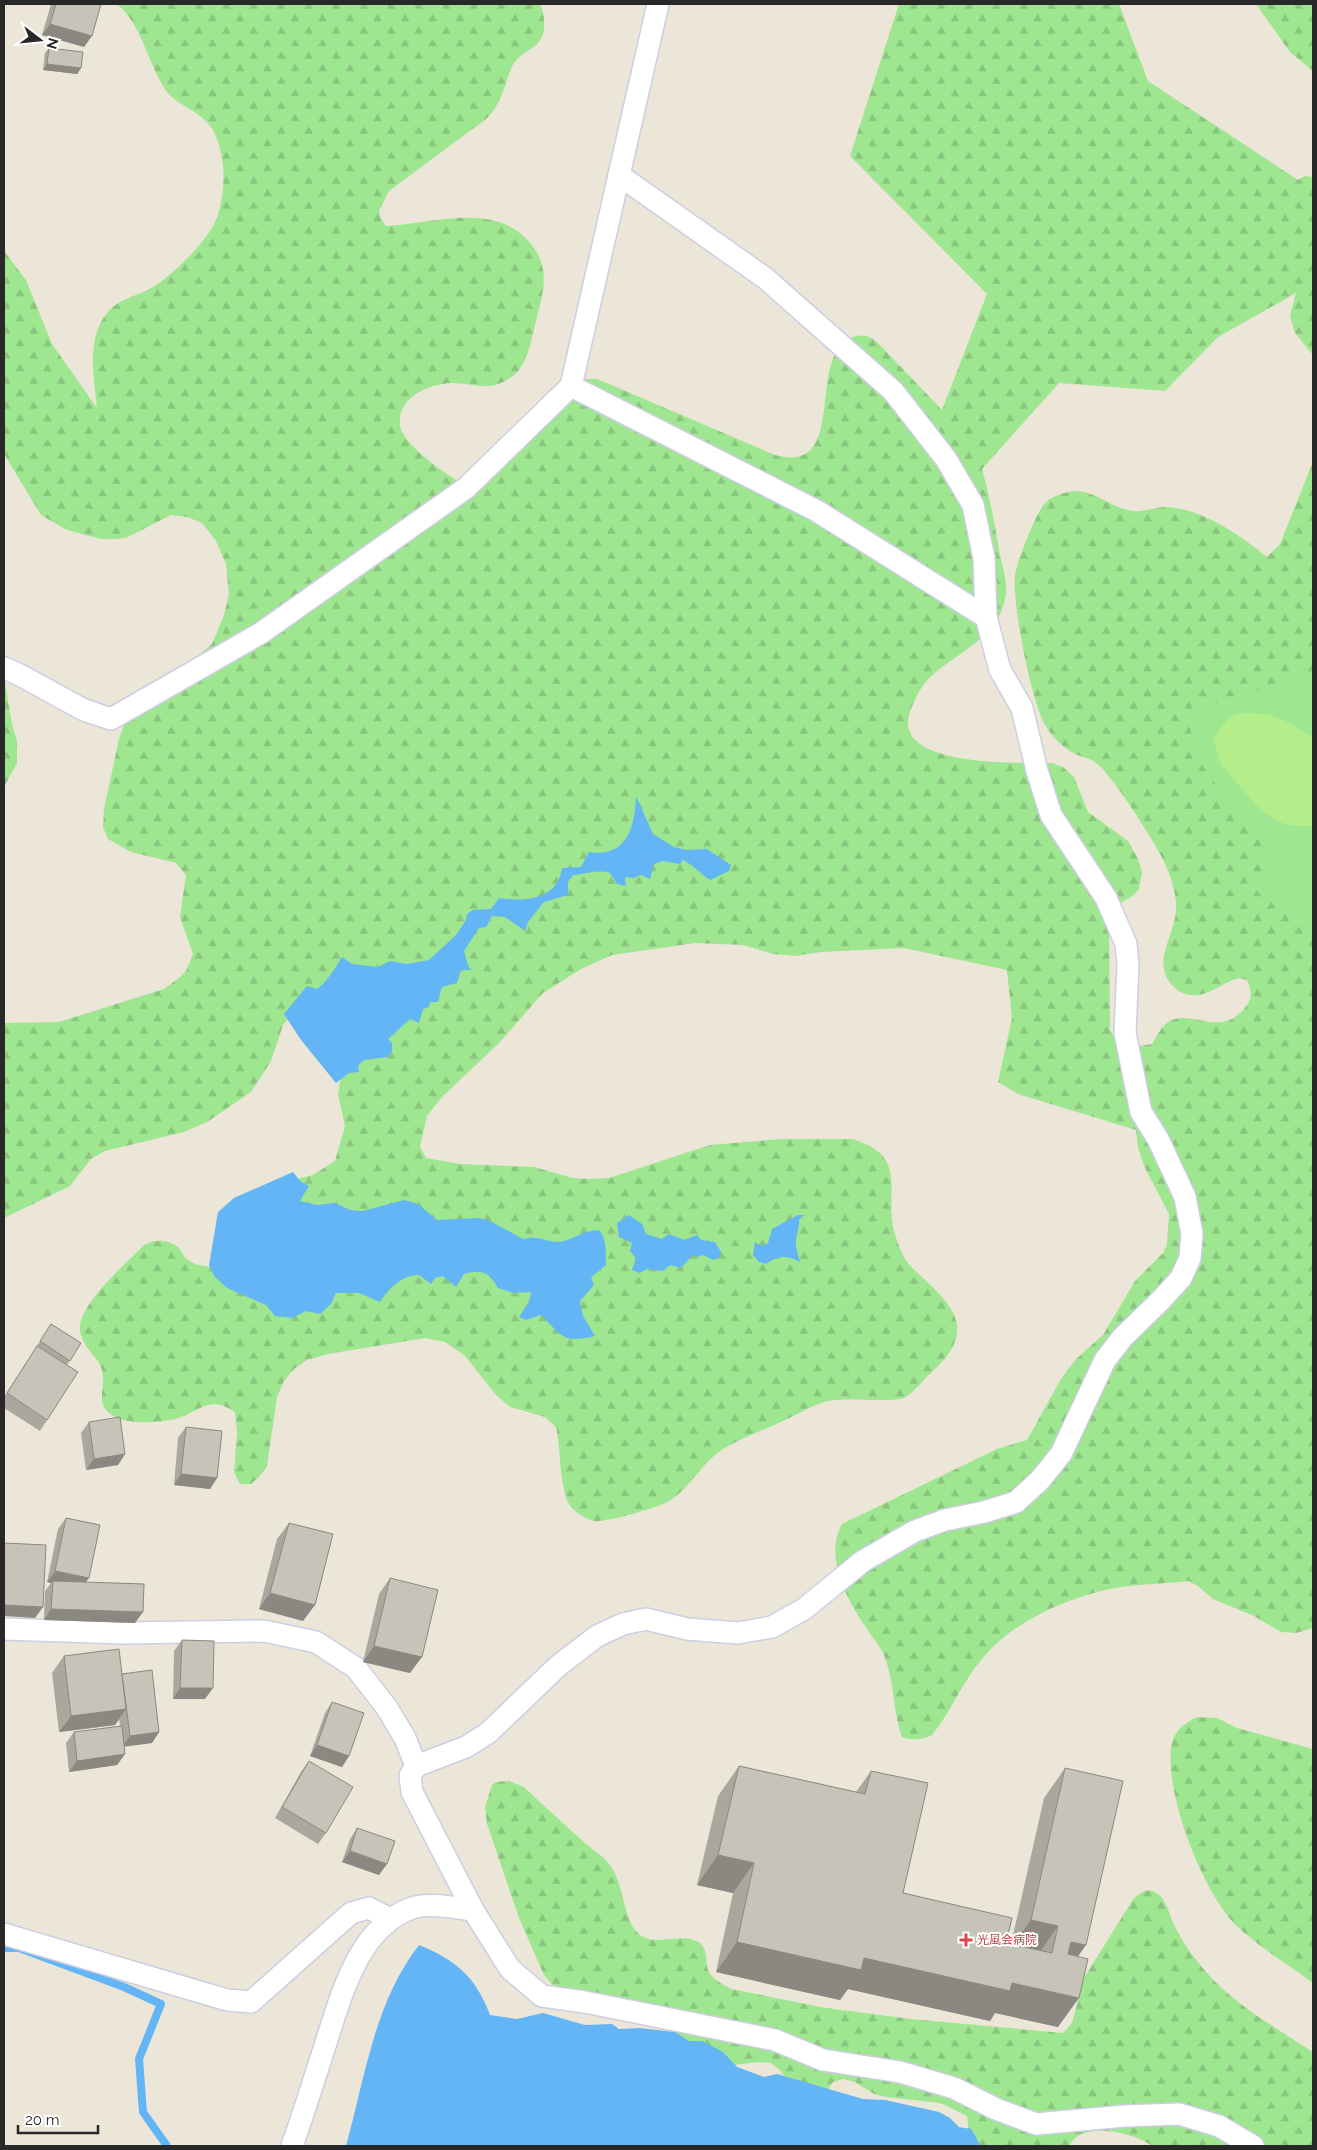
<svg xmlns="http://www.w3.org/2000/svg" width="1317" height="2150" font-family="Raleway,'Noto Sans JP',sans-serif">
	<style>
		.grass { fill: #9fe691 }
		.forest { fill: url(#forest-firs) }
		.pitch { fill: #b3ee8b }
		.water { fill: #64b5f5 }
		.lines { fill: none; stroke-linecap: round; stroke-linejoin: round }
		.stream { stroke: #64b5f5; stroke-width: 8 }
		.street-casing { stroke: #cdcee2; stroke-width: 24 }
		.street { stroke: #fff; stroke-width: 21 }
		.wall { fill: #aaa89e }
		.shaded-wall { fill: #8b8881 }
		.building { fill: #c6c3b8; stroke: #8b8881 }
		.health-dot { fill: #e0444e; stroke: #fff; stroke-width: 2 }
		.labels { text-anchor: middle; stroke-width: 4; stroke-linejoin: round; paint-order: stroke }
		.health-label { font-size: 12px; fill: #be3a42; stroke: #fff; text-anchor: start }
	</style>
	<defs>
		<pattern id="forest-firs" width="22" height="20" patternUnits="userSpaceOnUse" patternTransform="scale(1.25)"><rect width="22" height="20" fill="#9fe691"/><path d="M5 1l3.5 6h-7zM16 11l3.5 6h-7z" fill="#89c57d"/></pattern>
	</defs>
	<rect width="100%" height="100%" fill="#ebe6d8"/>
	<polygon class="grass" points="1313,539 1313,1050 1163,784 1213,631"/>
	<g class="forest">
		<path d="M117 4H539C543 10 544 15 544 22 546 51 521 47 512 67 502 89 504 101 486 119L389 191 379 211 381 219 386 226C434 224 500 199 534 248 547 267 545 284 540 305 534 325 531 354 519 370 512 378 501 385 490 386 478 387 465 383 452 383 429 384 397 397 400 425 401 443 446 475 462 483L580 379H597L609 384 775 455C850 476 805 357 851 338 861 334 867 335 876 341L942 410 987 294 850 156 899 4H1119L1148 81 1298 180 1305 176 1313 177V355L1295 333 1290 316 1296 293 1218 337 1165 391 1059 383 982 469C990 498 995 526 1000 555 1002 565 1006 577 1006 588 1007 597 1002 609 999 617 991 637 952 658 936 672 923 682 917 694 911 709 886 769 1022 762 1052 763L1063 767 1074 777 1088 812 1128 841 1138 859 1142 872 1139 889 1133 896 1120 903 1109 920 1110 1030 1119 1044 1140 1046 1152 1044C1156 1037 1162 1026 1168 1022 1192 1007 1222 1041 1247 1005 1253 997 1251 989 1247 980L1239 978C1224 982 1214 992 1199 995 1190 996 1182 994 1175 988 1147 963 1179 933 1176 903 1175 887 1168 868 1160 854 1148 832 1113 776 1095 762 1089 758 1082 757 1075 754 1063 748 1050 735 1044 723 1031 698 1012 604 1015 575 1017 561 1036 513 1045 503 1050 498 1057 495 1064 493 1092 485 1106 507 1133 511 1145 512 1156 507 1167 507 1203 509 1240 535 1267 557L1280 544 1313 462V680L1305 672 1303 675 1292 680 1201 708C1195 716 1191 727 1191 737 1193 766 1250 823 1267 849 1270 871 1258 871 1257 891L1265 899 1289 908 1313 931V1628L1296 1633 1281 1632 1254 1616 1213 1599 1198 1586 1189 1581C1163 1584 1135 1584 1110 1589 1064 1599 1012 1622 982 1659 962 1682 951 1712 932 1735 921 1740 913 1741 902 1737 892 1709 895 1678 882 1651 878 1643 870 1635 865 1626 846 1598 824 1556 842 1524L997 1449 1027 1440 1061 1379 1076 1359 1103 1335 1135 1281 1163 1253 1167 1244 1169 1214 1144 1166 1138 1147 1136 1130 1018 1094 998 1082 1012 1018 1007 970 904 948 821 952 795 956 773 954 743 945 695 943 612 955 581 969 543 993 499 1043 441 1098 427 1116 420 1147 426 1158 460 1164 534 1167 573 1178 589 1179 609 1178 710 1145 781 1139H852C910 1156 884 1191 894 1231 897 1241 902 1256 908 1263 926 1284 965 1308 956 1338 952 1353 942 1362 931 1373 923 1380 915 1391 906 1397 892 1404 845 1396 824 1402 811 1406 798 1414 785 1420 766 1429 744 1437 725 1448 702 1461 692 1487 669 1501 660 1507 605 1523 594 1521 586 1519 573 1512 569 1504 559 1485 561 1449 556 1427L545 1417 510 1407 496 1395 465 1356 445 1342 425 1338 328 1354 307 1360 294 1369 284 1381 277 1397 267 1466 259 1477 251 1484H240L234 1472 237 1432 235 1412C228 1408 222 1404 214 1404 202 1405 190 1414 179 1418 161 1423 119 1427 106 1410 95 1396 111 1380 97 1360 90 1351 82 1343 80 1331 77 1305 126 1264 144 1245 155 1239 168 1239 178 1247 182 1251 183 1257 188 1260 197 1267 208 1266 219 1267L403 1268 592 1256 296 1209 291 1180 313 1175 335 1161 345 1126 338 1094 343 1065 305 1000 283 1025 271 1061 251 1092 207 1122 184 1132 105 1151 91 1159 70 1186 4 1218V1023L59 1022 164 989 179 978 186 971 193 954 180 917 186 875 176 863 131 852 108 839 103 827 104 809 119 739 127 717 212 644 224 615 229 594 226 564 216 541 202 523 187 517 171 515 126 538 115 539H101L67 530 41 515 4 454V251L26 280 52 344 97 408C94 379 86 338 107 313 118 299 138 296 153 287 173 275 211 238 218 215 226 189 226 155 213 130 203 112 178 106 167 92 147 64 144 27 117 4Z"/>
		<polygon points="1256,4 1313,4 1313,71 1290,52"/>
		<polygon points="4,677 12,724 17,741 17,763 4,787"/>
		<path d="M1197 1717 1217 1718 1237 1728 1313 1749V1983C1288 1965 1259 1947 1237 1926 1203 1894 1162 1788 1172 1743 1175 1729 1186 1723 1197 1717Z"/>
		<path d="M509 1781 524 1787C544 1806 565 1825 586 1844 593 1850 603 1856 609 1864 624 1882 622 1914 636 1931 653 1951 683 1929 701 1944 708 1951 705 1961 708 1970 711 1979 723 1984 731 1989L826 2008 911 2019 1063 2033 1072 2023 1084 1978 1132 1901C1139 1893 1148 1886 1158 1894 1166 1900 1169 1912 1172 1921 1178 1933 1186 1947 1194 1957 1225 2000 1270 2024 1313 2052V2146H1152C1134 2132 1080 2120 1069 2146H976L969 2136 967 2116 941 2103 886 2097 874 2094 855 2082 843 2079 833 2082 826 2092 788 2082 780 2070 771 2063 759 2062 726 2066 675 2035 662 2022 630 2016 603 2017 570 2005 544 1975 519 1918 487 1824 485 1807 492 1785 496 1782Z"/>
	</g>
	<path class="pitch" d="M1241 713C1276 712 1285 720 1313 738V826H1294L1282 823 1260 809 1221 765 1213 739 1229 717Z"/>
	<g class="water">
		<path d="M636 796 653 834 674 847 686 850 707 849 731 865 729 871 710 880C700 874 694 865 683 860L680 864 662 861 654 864 650 879 641 875 634 878 625 877 626 886 617 884 610 873C596 869 587 874 573 875L568 882V895L544 902 528 922 525 931 505 917 492 916 486 927 479 928 464 951 468 966 472 970H461L457 983 442 987 438 1002H430L429 1007 423 1009 419 1023 410 1019 388 1039 392 1043V1051L388 1057 364 1060 358 1066 359 1072 349 1073 336 1083 301 1040 284 1014 307 986 317 989C326 983 336 967 342 957L352 964 378 967 390 961 407 964 429 960 456 935 466 920 467 914 473 910 491 909 499 898C524 902 558 900 562 868L581 867 589 852C628 858 635 826 636 796Z"/>
		<path d="M293 1172 300 1181 309 1186 300 1201 317 1205 335 1203 350 1210 363 1211 404 1200 418 1204 437 1220 479 1218 490 1221 523 1239C539 1235 543 1241 558 1242 569 1242 583 1230 599 1230 608 1241 605 1251 606 1265L591 1277 594 1285 580 1301 583 1316 595 1336C563 1344 562 1336 541 1315L526 1320 519 1317 529 1302 531 1292 513 1293 498 1288C488 1272 483 1269 464 1274L456 1287 443 1276 435 1278 431 1284 419 1275C402 1275 389 1288 380 1302L359 1293H336L331 1304 320 1314 306 1311 292 1318 275 1316 266 1305 227 1288 214 1276 209 1265 218 1212 234 1198Z"/>
		<polygon points="629,1215 642,1224 646,1234 662,1239 669,1234 684,1240 697,1235 701,1240 715,1242 721,1252 719,1258 713,1260 703,1255 698,1257 693,1255 681,1268 670,1265 663,1271 648,1269 639,1273 632,1270 636,1258 630,1251 632,1243 619,1237 617,1223"/>
		<path d="M798 1215H804L799 1220C800 1228 795 1236 796 1245 796 1250 799 1256 800 1262 786 1255 779 1255 766 1264L759 1262 753 1255 755 1242 761 1246 768 1243 772 1229Z"/>
		<path d="M419 1945C456 1960 476 1977 490 2015L517 2019 543 2013 585 2025 612 2024 619 2029 639 2028 675 2032 689 2041H702L723 2052 737 2067 764 2077 777 2074 863 2099 885 2100 939 2112 950 2118 959 2127 971 2129 981 2146H346C365 2078 374 2003 419 1945Z"/>
	</g>
	<g class="lines">
		<polyline class="stream" points="4,1948 19,1948 124,1987 161,2004 139,2059 143,2112 167,2146"/>
		<g class="street-casing">
			<g id="street">
				<polyline points="619,175 765,278 893,391 946,459 973,505 984,558 986,617 1000,670 1022,708 1037,771 1051,815 1106,898 1126,944 1128,965 1125,1033 1141,1112 1158,1139 1185,1197 1192,1234 1190,1258 1181,1278 1161,1300 1123,1337 1105,1360 1061,1454 1040,1480 1016,1502 984,1512 945,1520 915,1531 863,1561 804,1609 772,1627 738,1633 687,1629 646,1619 623,1624 597,1636 558,1666 488,1733 466,1747 416,1766 410,1776 412,1792 473,1910 510,1969 542,1996 585,2002 775,2040 823,2060 900,2072 954,2088 996,2109 1036,2124 1125,2116 1179,2114 1219,2126 1253,2146"/>
				<polyline points="571,386 817,511 986,617"/>
				<polyline points="4,668 18,674 84,710 111,719 261,633 466,488 571,386 658,4"/>
				<polyline points="4,1629 123,1633 264,1631 316,1642 356,1668 387,1708 405,1738 416,1766"/>
				<polyline points="4,1934 227,2000 251,2002 351,1913 369,1908 390,1919"/>
				<path d="M292 2146C303 2115 313 2083 323 2052 340 2001 356 1928 412 1908 427 1902 456 1908 473 1910"/>
			</g>
		</g>
		<use href="#street" class="street"/>
	</g>
	<g class="wall">
		<polygon points="51,4 101,4 84,47 42,35"/>
		<polygon points="49,48 81,68 77,74 43,70 45,53"/>
		<polygon points="51,1324 81,1343 67,1365 47,1420 40,1431 4,1408 4,1397"/>
		<polygon points="89,1422 125,1454 118,1465 86,1470 81,1433"/>
		<polygon points="186,1427 217,1478 210,1489 174,1485 178,1438"/>
		<polygon points="66,1518 86,1582 135,1623 44,1620 45,1591 51,1583 47,1582 58,1529"/>
		<polygon points="289,1523 303,1621 259,1609 277,1539"/>
		<polygon points="390,1578 410,1673 363,1662 379,1594"/>
		<polygon points="182,1640 205,1699 173,1699 174,1651"/>
		<polygon points="64,1656 122,1674 159,1732 152,1743 124,1746 125,1754 117,1765 69,1772 66,1743 74,1732 120,1726 119,1719 115,1725 59,1732 52,1673"/>
		<polygon points="332,1702 349,1756 342,1767 310,1756 325,1713"/>
		<polygon points="309,1761 326,1833 318,1844 275,1818 301,1772"/>
		<polygon points="739,1766 856,1792 871,1771 903,1893 1006,1943 1011,1944 1044,1798 1065,1768 1078,1957 1058,2027 995,2013 990,2021 848,1989 840,2000 716,1972 733,1893 697,1885 718,1796"/>
		<polygon points="357,1828 379,1875 342,1862 350,1839"/>
	</g>
	<g class="shaded-wall">
		<polygon points="50,24 92,36 84,47 42,35"/>
		<polygon points="47,64 81,68 77,74 43,70"/>
		<polygon points="125,1454 118,1465 86,1470 94,1459"/>
		<polygon points="181,1474 217,1478 210,1489 174,1485"/>
		<polygon points="55,1571 89,1578 81,1589 53,1581 51,1583 47,1582"/>
		<polygon points="270,1593 315,1605 303,1621 259,1609"/>
		<polygon points="4,1605 43,1607 35,1618 4,1616"/>
		<polygon points="51,1609 143,1612 135,1623 44,1620"/>
		<polygon points="374,1646 422,1657 410,1673 363,1662"/>
		<polygon points="180,1688 213,1688 205,1699 173,1699"/>
		<polygon points="126,1709 115,1725 59,1732 71,1716"/>
		<polygon points="159,1732 152,1743 122,1747 130,1736"/>
		<polygon points="317,1745 349,1756 342,1767 310,1756"/>
		<polygon points="125,1754 117,1765 69,1772 77,1761"/>
		<polygon points="350,1851 387,1864 379,1875 342,1862"/>
		<polygon points="718,1855 754,1863 733,1893 697,1885"/>
		<polygon points="1031,1920 1058,1926 1038,1955 1010,1949"/>
		<polygon points="737,1942 864,1958 1012,1983 1079,1998 1058,2027 995,2013 990,2021 848,1989 840,2000 716,1972"/>
		<polygon points="1071,1942 1086,1945 1065,1975 1050,1972"/>
	</g>
	<g class="building">
		<polygon points="56,4 101,4 92,36 50,24"/>
		<polygon points="49,48 83,52 81,68 47,64"/>
		<polygon points="51,1324 81,1343 70,1361 40,1341"/>
		<polygon points="37,1346 78,1372 47,1420 7,1393"/>
		<polygon points="120,1417 125,1454 94,1459 89,1422"/>
		<polygon points="186,1427 222,1431 217,1478 181,1474"/>
		<polygon points="66,1518 100,1525 89,1578 55,1571"/>
		<polygon points="289,1523 333,1534 315,1605 270,1593"/>
		<polygon points="4,1543 46,1545 43,1607 4,1605"/>
		<polygon points="390,1578 438,1590 422,1657 374,1646"/>
		<polygon points="53,1581 144,1584 143,1612 51,1609"/>
		<polygon points="182,1640 214,1641 213,1688 180,1688"/>
		<polygon points="119,1649 126,1709 71,1716 64,1656"/>
		<polygon points="152,1670 159,1732 130,1736 122,1674"/>
		<polygon points="332,1702 364,1713 349,1756 317,1745"/>
		<polygon points="122,1726 125,1754 77,1761 74,1732"/>
		<polygon points="309,1761 353,1787 326,1833 282,1807"/>
		<polygon points="739,1766 865,1794 871,1771 928,1783 903,1893 1012,1918 1006,1943 1052,1953 1058,1926 1031,1920 1065,1768 1123,1781 1086,1945 1071,1942 1068,1954 1088,1959 1079,1998 1012,1983 1010,1991 864,1958 861,1970 737,1942 754,1863 718,1855"/>
		<polygon points="357,1828 395,1841 387,1864 350,1851"/>
	</g>
	<path class="health-dot" d="M963.5 1932.5h5v5h5v5h-5v5h-5v-5h-5v-5h5z"/>
	<g class="labels">
		<g class="health-label">
			<text x="977" y="1944">光風会病院</text>
		</g>
	</g>
	<rect width="1317" height="2150" fill="none" stroke="#282828" stroke-width="10"/>
	<g transform="translate(40 40) rotate(106)" stroke="#ffffff" stroke-width="4" paint-order="stroke">
	<path d="M0-4L9 19L0 12L-9 19Z" fill="#282828"/>
	<text y="-8" font-size="14" font-weight="bold" text-anchor="middle" fill="#282828">N</text>
	</g>
	<path d="M18 2125v8h80v-8" fill="none" stroke="#282828" stroke-width="2.5"/>
	<text x="25" y="2125" font-size="15" fill="#282828" stroke="#ffffff" stroke-width="4" paint-order="stroke">20 m</text>
</svg>
